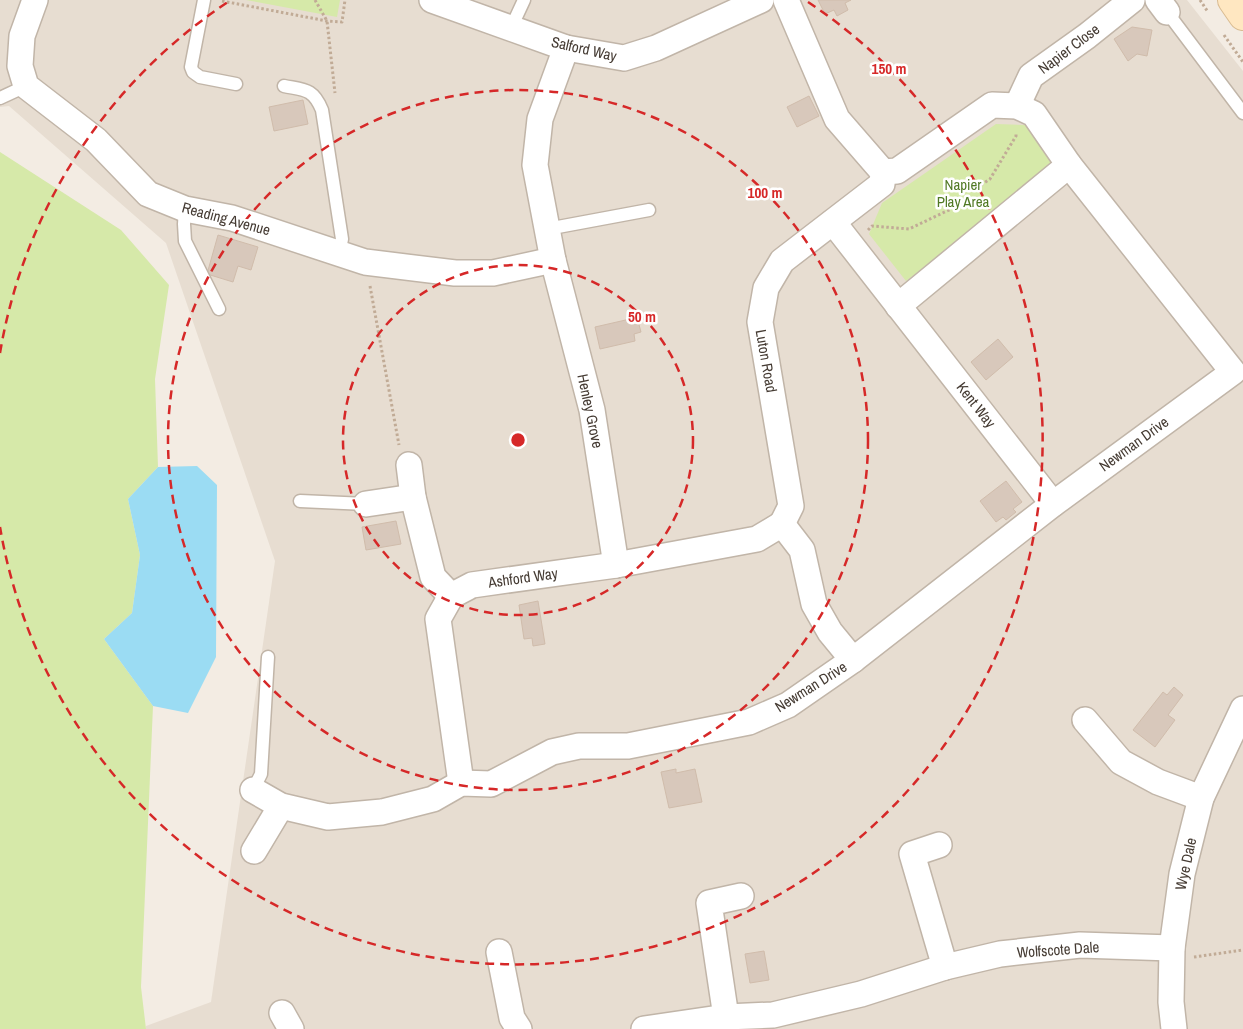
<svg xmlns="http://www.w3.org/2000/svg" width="1243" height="1029" font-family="'Archivo Narrow',sans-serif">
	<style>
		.residential { fill: #e7ddd1 }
		.green { fill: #d6e9a9 }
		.water { fill: #9bdcf3 }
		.building { fill: #d8c8bb; stroke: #d0bcab }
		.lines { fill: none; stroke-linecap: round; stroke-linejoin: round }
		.lane-casing { stroke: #c1b5a8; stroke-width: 15 }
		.street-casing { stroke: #c1b5a8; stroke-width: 28 }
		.secondary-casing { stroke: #d9bc92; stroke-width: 30 }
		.path { stroke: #c1ab96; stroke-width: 3; stroke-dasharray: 2.5 2.5; stroke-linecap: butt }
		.lane { stroke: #fff; stroke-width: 12 }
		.street { stroke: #fff; stroke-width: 25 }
		.secondary { stroke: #ffe7c1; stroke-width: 28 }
		.ring { fill: none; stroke: #d62828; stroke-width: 2.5; stroke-dasharray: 9 6 }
		.labels { text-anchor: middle; stroke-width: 5; stroke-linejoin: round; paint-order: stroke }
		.street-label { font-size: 15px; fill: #453b33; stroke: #fff }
		.park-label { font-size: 15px; fill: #507924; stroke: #fff }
		.centre { fill: #d62828; stroke: #fff; stroke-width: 2.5 }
		.ring-label { font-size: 15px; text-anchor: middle; font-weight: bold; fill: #d62828; stroke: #fff; stroke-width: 5; stroke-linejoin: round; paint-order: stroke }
	</style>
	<rect width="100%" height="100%" fill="#f3ece3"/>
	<polygon class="residential" points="0,0 1187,0 1243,71 1243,1029 146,1029 146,1026 211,1002 275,561 166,243 9,106 0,107"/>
	<g class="green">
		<polygon points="246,0 340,0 337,17"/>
		<polygon points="996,124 1026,125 1057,164 906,281 869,234 882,203"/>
		<polygon points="0,152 121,230 169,285 155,379 158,467 128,499 140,555 132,613 104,639 153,706 141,987 146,1029 0,1029"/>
	</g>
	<polygon class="water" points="197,466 217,485 216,657 188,713 153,706 104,639 132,613 140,555 128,499 158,467"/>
	<g class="building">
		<polygon points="818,0 851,0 845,3 848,10 837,16 834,10 825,14"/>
		<polygon points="1132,27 1152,30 1147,56 1137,54 1128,61 1114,39"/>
		<polygon points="809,96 819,116 797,127 787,107"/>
		<polygon points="303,100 308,124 274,131 269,107"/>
		<polygon points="218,235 258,247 251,270 238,266 233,282 207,274"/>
		<polygon points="630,319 630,323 638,321 641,332 634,334 635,341 600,349 595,327"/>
		<polygon points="998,339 1013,357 986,380 971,362"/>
		<polygon points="1006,481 1022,502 1013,509 1016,512 1006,520 1003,517 996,522 980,501"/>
		<polygon points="396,521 401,544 366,550 362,527"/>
		<polygon points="538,601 545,644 533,646 532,638 524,639 519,605"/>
		<polygon points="1174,687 1183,695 1168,715 1175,720 1155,747 1133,730 1163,692 1167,695"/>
		<polygon points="676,769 676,773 695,769 702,802 669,808 661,772"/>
		<polygon points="764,951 769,980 750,983 745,954"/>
	</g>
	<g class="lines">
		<g class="lane-casing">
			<g id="lane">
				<polyline points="204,0 191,67 193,72 200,77 236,84"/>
				<polyline points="1167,12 1243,113"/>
				<polyline points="511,28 524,0"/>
				<path d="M284 86C304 90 313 88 322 110L342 239 339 254"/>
				<polyline points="0,98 26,86"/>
				<polyline points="185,209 184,224 185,241 219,309"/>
				<polyline points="547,229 649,210"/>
				<polyline points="300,501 366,504"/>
				<polyline points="253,790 261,774 268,657"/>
			</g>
		</g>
		<g class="street-casing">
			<g id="street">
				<polyline points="35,0 22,36 20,66 26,86 96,140 148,194 185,209 232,218 365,262 455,273 493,273 553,260"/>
				<polyline points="432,0 566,48 624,58 656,48 761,0"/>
				<polyline points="1158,0 1167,12"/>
				<polyline points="566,48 540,119 535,165 553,260 592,410 616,565"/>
				<polyline points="1017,106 1031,76 1087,36 1132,0"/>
				<polyline points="833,222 1053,504"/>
				<polyline points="898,306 1069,165"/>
				<polyline points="409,465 413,497 433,577 451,596"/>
				<polyline points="366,504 413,497"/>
				<polyline points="782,524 791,506 760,322 766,288 782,261 882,184 883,172 837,119 786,0"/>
				<polyline points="782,524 802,550 814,604 830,632 853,660"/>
				<polyline points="1085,720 1121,762 1158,782 1201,798"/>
				<polyline points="461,783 438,619 451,596 472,585 616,565 757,539 782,524"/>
				<polyline points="253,790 281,806 328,817 382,812 433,799 461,783 491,784 552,752 579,746 628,746 749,722 788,705 853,660 1053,504 1233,372 1069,165 1034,114 1017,106 992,105 897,171 883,172"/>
				<polyline points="939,845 912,854 945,967"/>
				<polyline points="254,851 281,806"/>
				<polyline points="499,952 512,1018 519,1029"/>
				<polyline points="282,1013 291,1029"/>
				<polyline points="726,1017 709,903 741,896"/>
				<polyline points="644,1029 726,1017 773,1015 861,994 945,967 1000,954 1080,945 1172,948"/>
				<polyline points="1174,1029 1171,1002 1172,948 1182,874 1201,798 1243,709"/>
			</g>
		</g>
		<g class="secondary-casing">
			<polyline id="secondary" points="1232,0 1243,16"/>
		</g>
		<g class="path">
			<polyline points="315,0 327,21 335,93"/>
			<polyline points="1200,0 1208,12"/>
			<polyline points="222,1 327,21 342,22 345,0"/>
			<polyline points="1224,35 1243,62"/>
			<polyline points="981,185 990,179 1016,136 1016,132"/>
			<polyline points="868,230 872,226 909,229 951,209"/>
			<polyline points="370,286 399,445"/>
			<polyline points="1194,957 1243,950"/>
		</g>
		<use href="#lane" class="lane"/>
		<use href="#street" class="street"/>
		<use href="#secondary" class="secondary"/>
	</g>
	<g class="ring">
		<circle cx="518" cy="440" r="175"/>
		<circle cx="518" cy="440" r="350"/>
		<path d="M0 353A525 525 0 0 1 228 2M808 2A525 525 0 1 1 0 527"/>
	</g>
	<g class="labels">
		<g class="street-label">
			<text transform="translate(584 49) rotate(13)" y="5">Salford Way</text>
			<text transform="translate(1069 49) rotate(-37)" y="5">Napier Close</text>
			<text transform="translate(226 219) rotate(15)" y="5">Reading Avenue</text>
			<text transform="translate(766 361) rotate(80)" y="5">Luton Road</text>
			<text transform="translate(976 405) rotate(52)" y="5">Kent Way</text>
			<text transform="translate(590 411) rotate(78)" y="5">Henley Grove</text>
			<text transform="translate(1134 444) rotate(-36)" y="5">Newman Drive</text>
			<text transform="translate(523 578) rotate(-8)" y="5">Ashford Way</text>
			<text transform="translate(811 687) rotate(-32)" y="5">Newman Drive</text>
			<text transform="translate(1186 864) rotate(-78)" y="5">Wye Dale</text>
			<text transform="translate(1058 950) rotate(-4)" y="5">Wolfscote Dale</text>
		</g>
		<g class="park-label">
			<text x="963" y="190">Napier<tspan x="963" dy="17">Play Area</tspan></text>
		</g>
	</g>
	<circle cx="518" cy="440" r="8" class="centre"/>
	<g class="ring-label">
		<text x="889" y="74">150 m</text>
		<text x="765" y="198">100 m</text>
		<text x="642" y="322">50 m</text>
	</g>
</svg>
